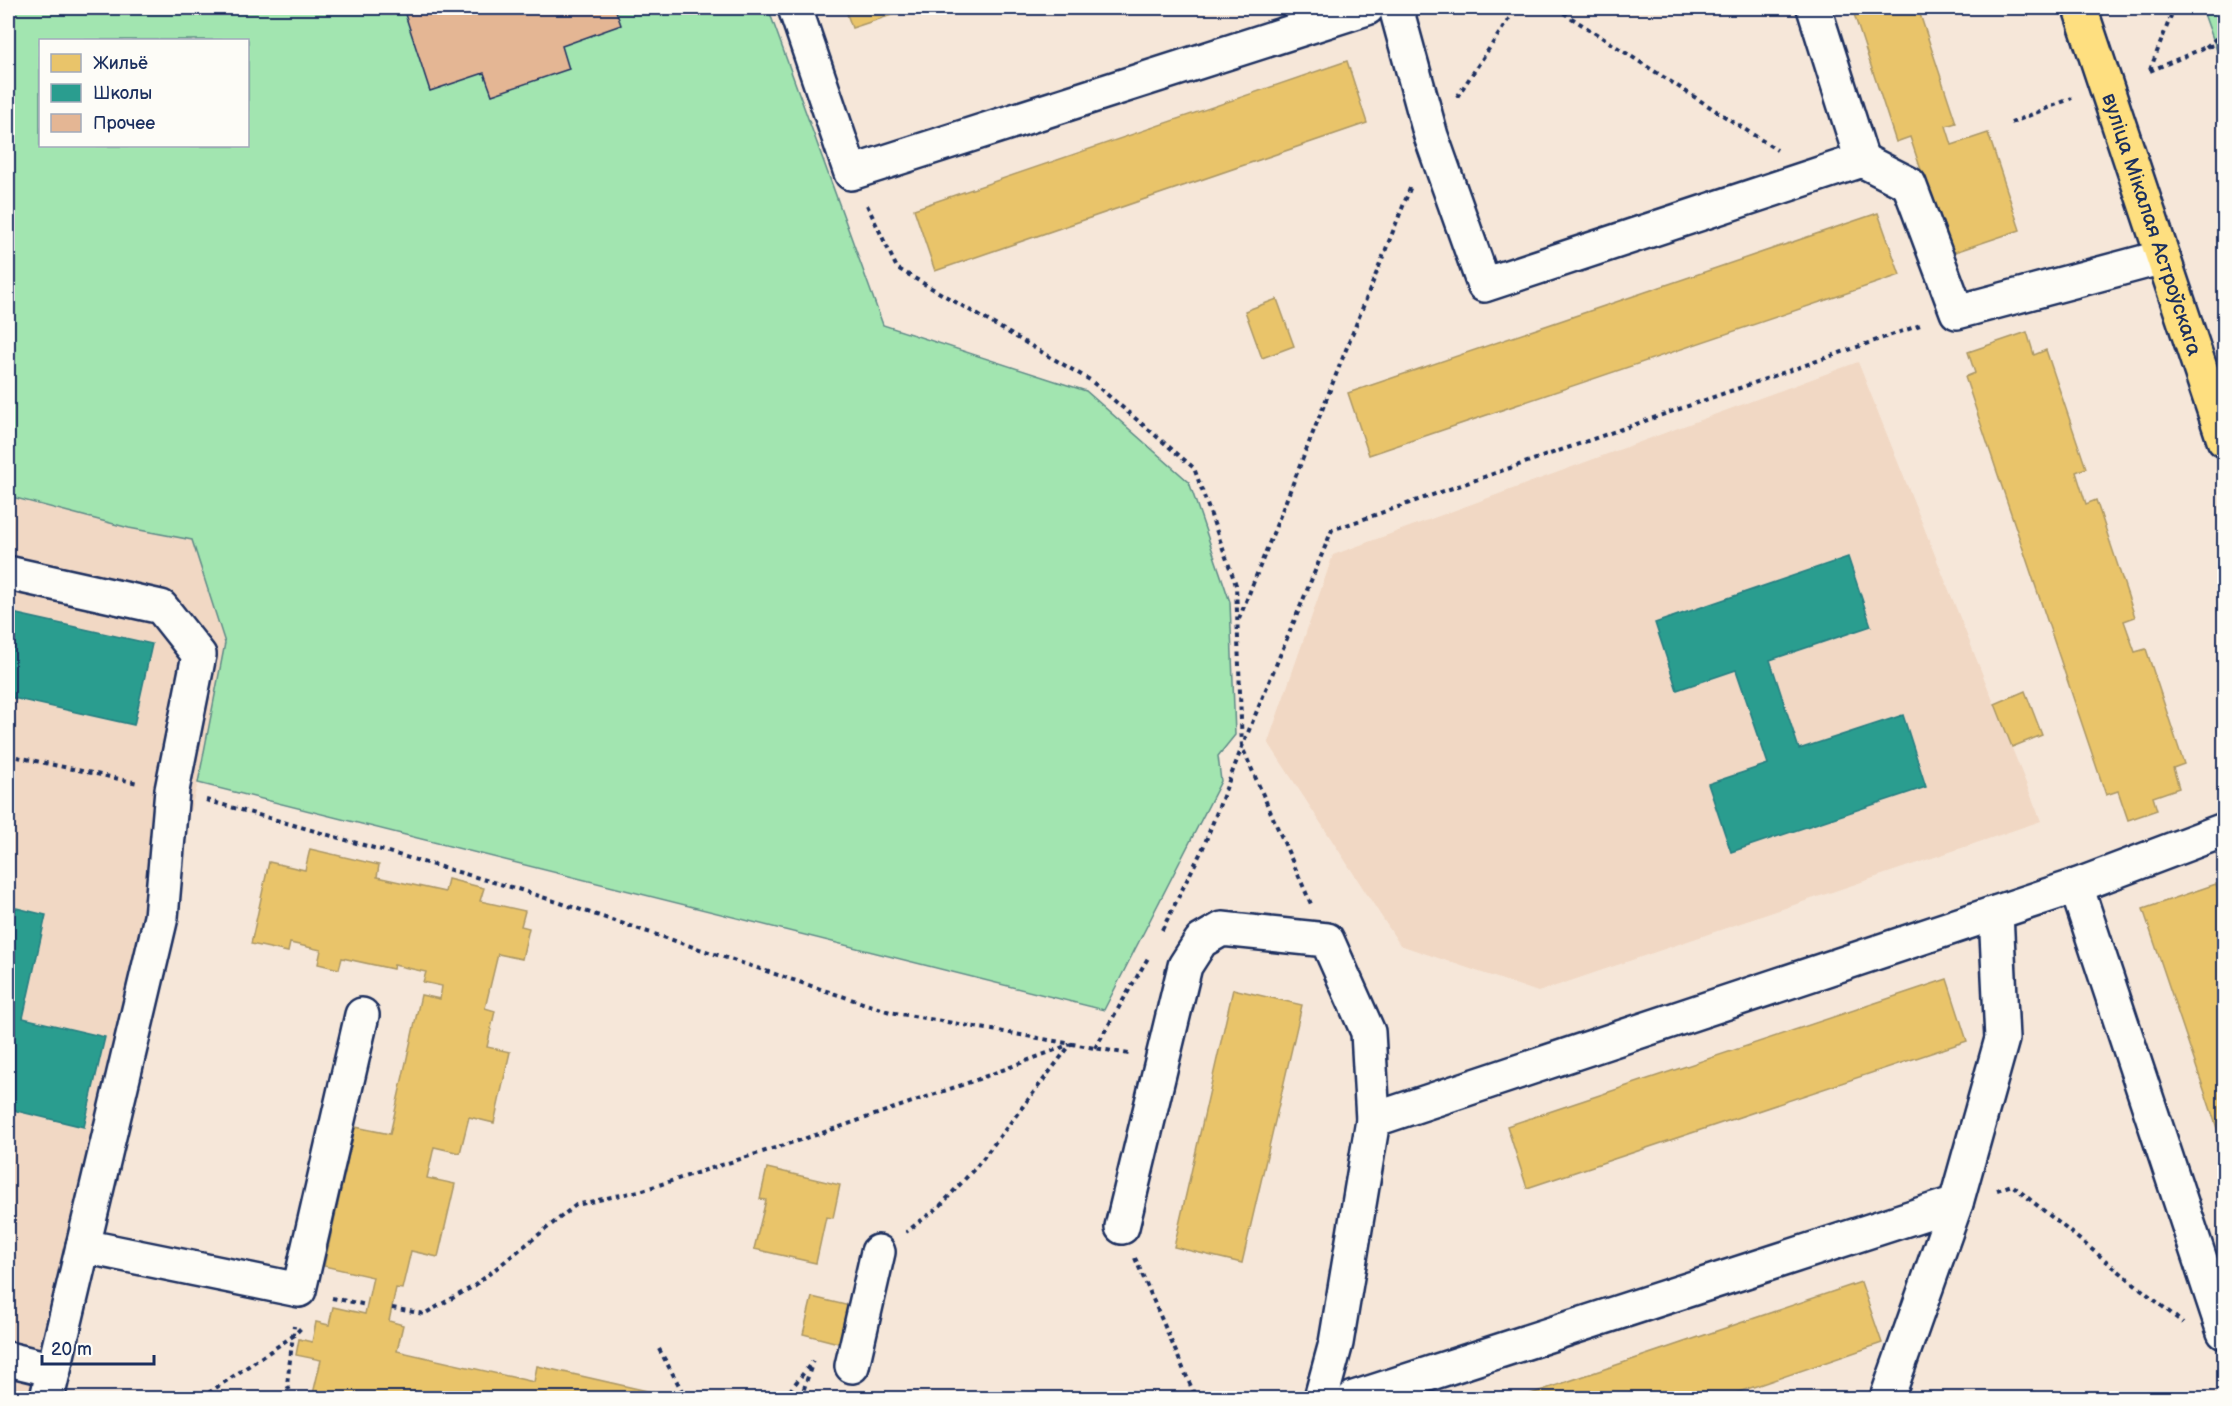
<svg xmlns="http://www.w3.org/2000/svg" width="2232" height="1406" font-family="'Balsamiq Sans',sans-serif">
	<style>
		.built { fill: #f1d8c4 }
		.green { fill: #a2e5b0; stroke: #5e8a87; stroke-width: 1.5; fill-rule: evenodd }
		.homes { fill: #e9c46a; stroke: #ab9766; stroke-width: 1.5 }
		.schools { fill: #2a9d8f; stroke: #267c80; stroke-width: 1.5 }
		.building { fill: #e4b694; stroke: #1b2f5e; stroke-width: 1.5 }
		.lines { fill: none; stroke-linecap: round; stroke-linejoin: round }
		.minor-casing { stroke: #1b2f5e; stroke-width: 38 }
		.major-casing { stroke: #1b2f5e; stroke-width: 38 }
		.path { stroke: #1b2f5e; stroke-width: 4; stroke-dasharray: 4.5 4.5; stroke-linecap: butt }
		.minor { stroke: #fdfcf7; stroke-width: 33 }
		.major { stroke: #fedf80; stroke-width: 33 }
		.labels { text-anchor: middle; stroke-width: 6; stroke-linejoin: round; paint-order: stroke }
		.street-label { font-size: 21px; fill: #1b2f5e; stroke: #fdfcf7 }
	</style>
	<rect width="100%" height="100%" fill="#f6e7d9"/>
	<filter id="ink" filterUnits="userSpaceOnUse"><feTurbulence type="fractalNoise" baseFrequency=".0167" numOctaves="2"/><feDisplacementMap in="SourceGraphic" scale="12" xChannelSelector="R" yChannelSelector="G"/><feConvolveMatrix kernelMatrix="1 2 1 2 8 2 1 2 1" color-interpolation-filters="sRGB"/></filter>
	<g filter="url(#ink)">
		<g class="built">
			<polygon points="1858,362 2041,821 1538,992 1400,945 1268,742 1333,555"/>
			<polygon points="8,493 192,540 225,643 198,783 161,917 47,1398 8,1398"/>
		</g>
		<g class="green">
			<path d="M8 8H768L883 325 1086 391 1189 482 1230 602 1235 735 1218 756 1221 781 1104 1010 198 783 225 643 192 540 129 528 8 496ZM40 40H248V146H40Z"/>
			<polygon points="2202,8 2224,8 2224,70"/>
		</g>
		<g class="homes">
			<polygon points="845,8 913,8 852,28"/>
			<polygon points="1852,8 1918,8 1956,123 1946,126 1952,145 1988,133 2020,230 1949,254 1910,137 1896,142"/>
			<polygon points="1347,61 1367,123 935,271 914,209"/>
			<polygon points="1878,213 1900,275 1369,455 1348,393"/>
			<polygon points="1277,299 1294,346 1262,358 1245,311"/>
			<polygon points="2027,332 2034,355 2046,350 2086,468 2076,472 2086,504 2096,500 2135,617 2124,621 2135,652 2146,649 2184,764 2173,768 2179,788 2153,797 2157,810 2128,820 2118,791 2106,795 1965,377 1975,373 1968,352"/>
			<polygon points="2025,691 2042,735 2012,747 1995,704"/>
			<polygon points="310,849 379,865 377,877 445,892 448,879 484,888 480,901 525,911 521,926 529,928 522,959 498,954 485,1008 495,1011 487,1047 510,1052 494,1123 469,1117 460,1153 434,1147 427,1178 455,1184 438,1257 411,1251 402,1289 396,1288 389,1321 403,1325 397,1351 534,1382 537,1366 678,1398 312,1398 321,1360 296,1355 299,1339 312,1342 316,1322 329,1325 333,1307 365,1314 373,1277 324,1266 355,1127 390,1134 421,995 440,999 442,986 423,982 426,972 394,965 393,969 342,958 339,969 318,964 321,950 290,943 288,952 251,944 269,862 305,870"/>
			<polygon points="2216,884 2224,911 2224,1149 2143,909"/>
			<polygon points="1947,979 1967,1041 1527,1188 1507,1126"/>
			<polygon points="1233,989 1302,1005 1242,1263 1174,1247"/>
			<polygon points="767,1168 840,1185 833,1218 826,1217 816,1263 754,1249 766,1200 760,1199"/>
			<polygon points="1861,1282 1882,1343 1721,1398 1519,1398"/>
			<polygon points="812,1297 854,1307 846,1345 803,1334"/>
		</g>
		<g class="schools">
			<polygon points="1848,557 1871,626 1770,660 1799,749 1903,715 1926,787 1731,852 1708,784 1768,764 1736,670 1677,690 1655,623"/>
			<polygon points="8,612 152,644 134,725 8,697"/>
			<polygon points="8,906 46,915 23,1018 105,1037 84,1127 8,1109"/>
		</g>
		<polygon class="building" points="403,8 615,8 621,25 562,46 569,69 492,95 484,73 430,91"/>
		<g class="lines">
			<g class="minor-casing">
				<g id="minor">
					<polyline points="795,8 851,173 1367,8"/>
					<polyline points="1396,8 1431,136 1484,285 1862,160 1814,8"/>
					<polyline points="1862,160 1909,184 1957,312 2163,257"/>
					<polyline points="8,573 161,607 199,655 172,790 161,917 47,1398"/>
					<polyline points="2076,886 2224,1332"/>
					<polyline points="1373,1120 2076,886 2224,830"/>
					<polyline points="1122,1227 1185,966 1201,941 1222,929 1327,940 1368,1032 1373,1120 1336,1343 1321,1398"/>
					<polyline points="83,1246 299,1290 362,1015"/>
					<polyline points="8,1359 54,1370"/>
					<polyline points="852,1366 878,1252"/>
					<polyline points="1354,1398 1956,1203 2002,1039 1996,913"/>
					<polyline points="1887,1398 1956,1203"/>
				</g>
			</g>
			<g class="major-casing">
				<g id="major">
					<path id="s1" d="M2080 8 2224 440"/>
				</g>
			</g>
			<g class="path">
				<polyline points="1556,8 1777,150"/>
				<polyline points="2206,47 2224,32"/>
				<polyline points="2150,70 2174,8"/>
				<polyline points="2150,71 2206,47 2224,43"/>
				<polyline points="1457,97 1516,8"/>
				<polyline points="2011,123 2072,98"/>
				<polyline points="867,205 897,268 1090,380 1194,468 1236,585 1242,747 1311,904"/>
				<polyline points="1239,619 1411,186"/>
				<polyline points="8,755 138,783"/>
				<polyline points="206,800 521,890 890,1012 1129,1054"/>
				<polyline points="1162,930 1203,848 1242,747 1332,530 1923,324"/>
				<polyline points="1095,1048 1148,958"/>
				<polyline points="1997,1190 2012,1185 2183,1323"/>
				<polyline points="1135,1258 1196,1398"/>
				<polyline points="332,1298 367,1305"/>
				<polyline points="392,1308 424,1314 474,1286 576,1205 643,1190 822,1133 976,1080 1071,1044 977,1166 939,1207 906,1232"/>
				<polyline points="659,1349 686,1398"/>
				<polyline points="201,1398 293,1336 303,1326"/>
				<polyline points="294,1398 287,1385 294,1326"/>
				<polyline points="784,1398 813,1361"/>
				<polyline points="801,1398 812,1364"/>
			</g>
			<use href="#minor" class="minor"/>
			<use href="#major" class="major"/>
		</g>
	</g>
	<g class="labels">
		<g class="street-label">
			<text dy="7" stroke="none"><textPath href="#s1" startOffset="228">вуліца Мікалая Астроўскага</textPath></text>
		</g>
	</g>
	<rect width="2232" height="1406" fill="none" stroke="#fdfcf7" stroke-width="30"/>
	<rect x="15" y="15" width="2202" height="1376" fill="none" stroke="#1b2f5e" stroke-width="2" filter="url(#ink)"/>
	<rect x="39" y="39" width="210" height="108" fill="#fdfcf7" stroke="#a3aaba" stroke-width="1.5"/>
	<rect x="51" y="54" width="30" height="18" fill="#e9c46a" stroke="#a3aaba" stroke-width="1.5"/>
	<text x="93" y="69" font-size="18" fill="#1b2f5e">Жильё</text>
	<rect x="51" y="84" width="30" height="18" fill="#2a9d8f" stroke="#a3aaba" stroke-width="1.5"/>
	<text x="93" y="99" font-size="18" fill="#1b2f5e">Школы</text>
	<rect x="51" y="114" width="30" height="18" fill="#e4b694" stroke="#a3aaba" stroke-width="1.5"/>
	<text x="93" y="129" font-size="18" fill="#1b2f5e">Прочее</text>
	<path d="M42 1355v9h112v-9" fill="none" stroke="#1b2f5e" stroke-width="3"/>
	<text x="51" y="1355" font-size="18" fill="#1b2f5e" stroke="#fdfcf7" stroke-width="4.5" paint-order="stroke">20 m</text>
</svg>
